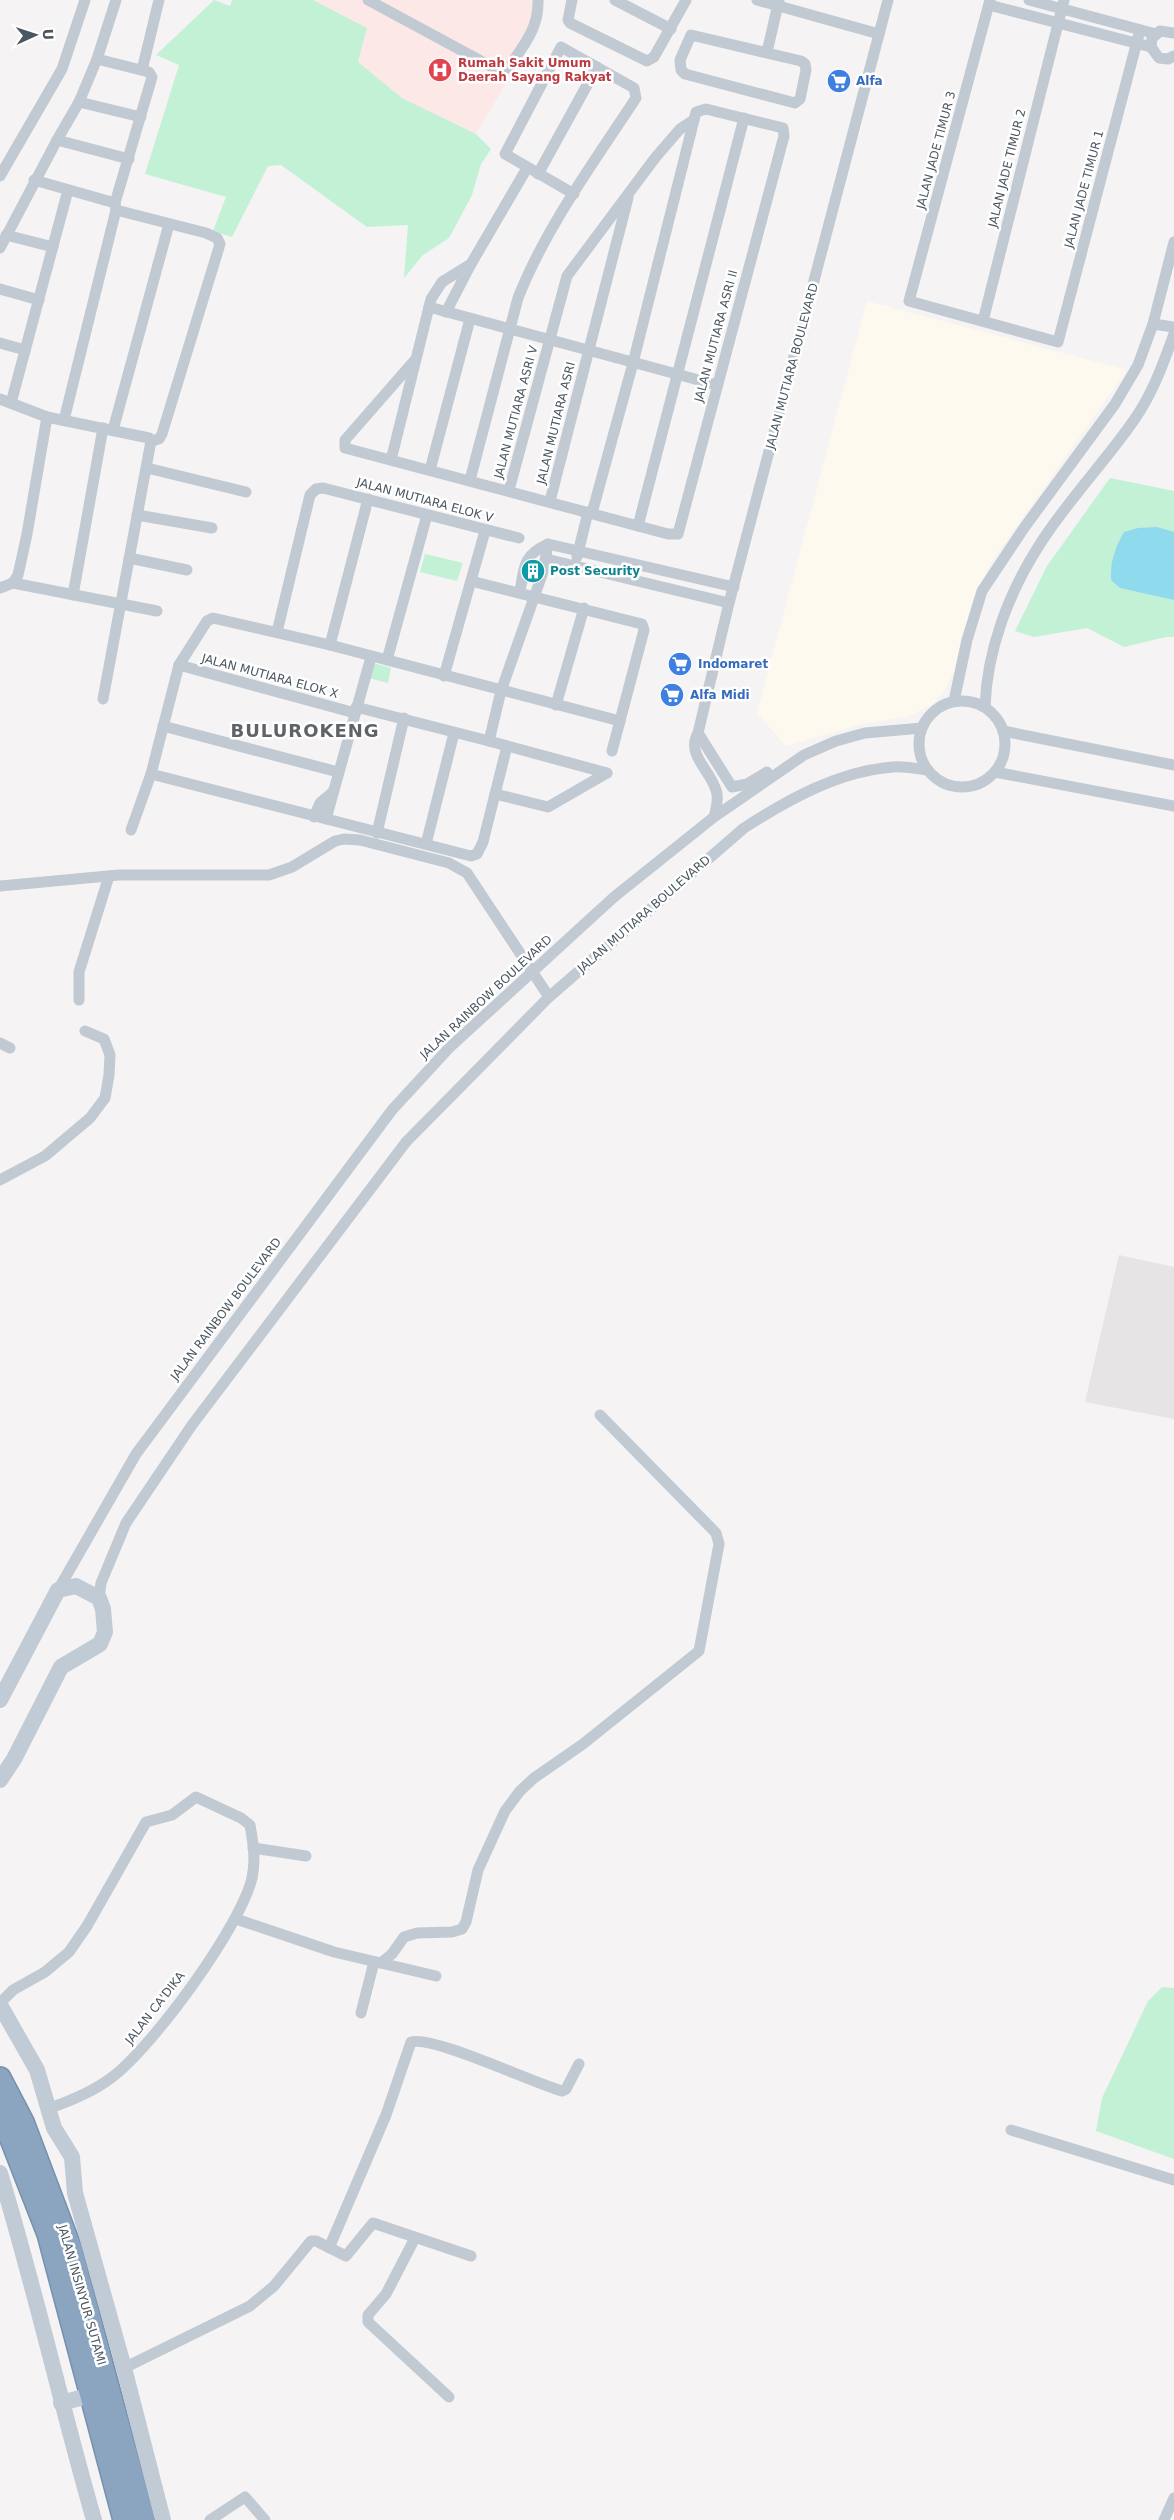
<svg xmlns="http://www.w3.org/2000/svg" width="1174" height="2520" font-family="'DejaVu Sans',sans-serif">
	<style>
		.commercial { fill: #fdf9ef }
		.education { fill: #e6e4e5 }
		.medical { fill: #fce8e6 }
		.green { fill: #c3f1d5 }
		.water { fill: #90daee }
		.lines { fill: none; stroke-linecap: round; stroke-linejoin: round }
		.highway-casing { stroke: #7690ad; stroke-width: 24 }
		.street { stroke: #c1cad2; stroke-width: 11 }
		.secondary { stroke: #c1cbd6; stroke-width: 16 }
		.highway { stroke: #8ba5c1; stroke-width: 21 }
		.labels { text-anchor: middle; stroke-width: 5; stroke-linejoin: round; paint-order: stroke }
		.health-label { font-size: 12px; font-weight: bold; fill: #be3a42; stroke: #fff; text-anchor: start }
		.shop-label { font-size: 12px; font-weight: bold; fill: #366cbe; stroke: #fff; text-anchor: start }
		.street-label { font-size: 12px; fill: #4a5661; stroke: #fff }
		.culture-label { font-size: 12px; font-weight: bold; fill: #0d838f; stroke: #fff; text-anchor: start }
		.district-label { font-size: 18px; font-weight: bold; letter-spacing: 1px; fill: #5f6368; stroke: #fff }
	</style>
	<rect width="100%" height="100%" fill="#f5f3f3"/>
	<polygon class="commercial" points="867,301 1127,370 990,564 963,633 954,672 945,690 933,704 908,717 865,723 786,746 757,713"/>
	<polygon class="education" points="1119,1255 1174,1267 1174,1419 1085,1402"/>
	<polygon class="medical" points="313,0 544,0 509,78 476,134 402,98 358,62 367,28"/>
	<g class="green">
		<polygon points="214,0 230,6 232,0 313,0 367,28 358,62 402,98 476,134 491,149 481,164 472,195 449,238 423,255 404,278 408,225 367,227 281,165 268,166 232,237 213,231 226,197 145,174 179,65 156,55"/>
		<polygon points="1110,478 1174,491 1174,637 1166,637 1124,647 1087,628 1034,637 1015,631 1047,566"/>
		<polygon points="425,554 463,563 457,581 420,572"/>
		<polygon points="373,663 391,668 388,683 369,678"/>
		<polygon points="1162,1987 1174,1988 1174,2159 1096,2131 1102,2098 1148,2001"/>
	</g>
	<path class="water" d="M1157 527 1174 532V600L1120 588 1111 580C1110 561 1115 548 1124 532L1138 528Z"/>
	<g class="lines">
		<g class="highway-casing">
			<g id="highway">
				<polyline points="0,2078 23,2122 71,2249 144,2520"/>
				<polyline points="0,2111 48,2234 124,2520"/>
			</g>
		</g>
		<g class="street">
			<path d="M368 0 494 68 503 70 509 67C524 45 539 28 538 0"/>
			<polyline points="572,0 568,20 570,23 647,61 654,57 686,0"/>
			<polyline points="615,0 671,29"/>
			<polyline points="757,0 879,34"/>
			<polyline points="990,0 909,301 1058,342 1140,30"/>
			<polyline points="1029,0 1156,34"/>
			<polyline points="989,5 1151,47"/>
			<polyline points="1174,33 1160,31 1152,38 1151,47 1159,58 1168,59 1174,56"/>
			<polygon points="691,35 801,61 805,64 806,70 800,99 795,103 685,74 681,70 680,60"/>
			<polyline points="767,52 779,0"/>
			<polyline points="97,59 149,72 152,77 115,203"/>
			<polyline points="142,70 159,0"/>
			<polyline points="79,102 141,117"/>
			<polyline points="57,140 79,102 97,59 116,0"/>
			<polyline points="538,174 597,67"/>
			<polyline points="0,176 62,69 85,0"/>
			<polyline points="34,180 115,203 116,210 206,233 217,238 220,244 162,434 159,439 151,441"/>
			<polyline points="6,235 53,247"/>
			<polyline points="0,248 57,140 129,159"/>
			<polyline points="0,289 39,300"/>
			<polyline points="429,307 717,385"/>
			<polyline points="446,312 471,264 527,168"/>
			<polyline points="983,321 1064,0"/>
			<polyline points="1153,324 1174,327"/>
			<polyline points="0,343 25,350"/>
			<polyline points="414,361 345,440 345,448 638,526 668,534 678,534 784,136 783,128 706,109 696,112 633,363 592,513"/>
			<polyline points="0,399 47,417 149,438 151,441 103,699"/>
			<polyline points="11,403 68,190"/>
			<polyline points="64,420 116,210"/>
			<polyline points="113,430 169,224"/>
			<polyline points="391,460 431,299 442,282 471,264"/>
			<polyline points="147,468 246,492"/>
			<polyline points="430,470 470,319"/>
			<path d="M470 480 518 298C546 227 594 162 636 98L634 88 561 47 505 154 574 194"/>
			<polyline points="509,490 567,276 655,158 680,129 694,120"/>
			<polyline points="550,501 628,198"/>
			<polyline points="137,515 212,528"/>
			<polyline points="638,526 744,118"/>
			<polyline points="548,544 543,572 501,691 489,741 607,773"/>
			<polyline points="577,557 588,512"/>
			<polyline points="129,558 187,570"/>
			<polyline points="546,559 729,603"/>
			<polyline points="471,581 642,624 644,630 612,751"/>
			<polyline points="13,583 18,575 27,534 47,417"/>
			<polyline points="0,588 13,583 157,611"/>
			<path d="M520 592C524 567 523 555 548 544L734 587"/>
			<polyline points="73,595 103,428"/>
			<polyline points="277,632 310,495 316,489 323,488 519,538"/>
			<polyline points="330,645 368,499"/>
			<polyline points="387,660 427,515"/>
			<polyline points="179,665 355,713"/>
			<polyline points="444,676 485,531"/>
			<circle cx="962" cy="744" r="43"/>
			<polyline points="954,701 967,640 982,591 1024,528 1115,404 1138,365 1153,324 1174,242"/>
			<polyline points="556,705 584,608"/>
			<polyline points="356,707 489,741"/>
			<path d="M985 707C987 649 1009 592 1040 544 1068 500 1105 462 1134 420 1153 393 1163 364 1174 334"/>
			<polyline points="163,726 338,772"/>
			<polyline points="1003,731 1174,765"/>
			<polyline points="698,733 732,787 747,784 767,772"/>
			<polyline points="507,746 483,842 477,854 471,856 151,774 179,665 207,621 213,618 330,645 620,721"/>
			<polyline points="995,772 1174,806"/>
			<polyline points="495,794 548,807 607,773"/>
			<polyline points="314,817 320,803 333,792"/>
			<path d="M714 817C716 810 718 802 717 794 713 771 685 756 698 733L729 603 888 0"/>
			<polyline points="326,819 371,657"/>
			<polyline points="131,830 151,774"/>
			<polyline points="377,833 404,718"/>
			<polyline points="426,844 454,733"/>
			<polyline points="0,886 119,875 269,875 292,867 335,841 344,839 360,840 449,863 467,873 549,997"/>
			<polyline points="79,1000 79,972 109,876"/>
			<polyline points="0,1043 10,1048"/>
			<polyline points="0,1180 45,1156 90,1118 105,1098 109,1075 110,1055 104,1039 85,1031"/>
			<polyline points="58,1590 136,1454 392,1110 449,1048 614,897 714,817 804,755 836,741 865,733 922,728"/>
			<path d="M99 1598 101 1583 126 1523 192 1425 406 1142 549 997 744 828C789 799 839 771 893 767 904 766 917 769 928 770"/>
			<polyline points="253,1848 306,1856"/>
			<polyline points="236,1919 334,1952 436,1976"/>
			<polyline points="381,1963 392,1954 404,1937 417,1933 452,1932 462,1929 466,1922 478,1870 505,1811 520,1791 534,1778 583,1744 699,1651 719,1544 716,1533 600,1415"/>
			<path d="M0 2003 13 1990 45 1972 69 1952 87 1926 146 1822 172 1815 196 1797 241 1818 250 1825C253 1842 256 1860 252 1878 241 1926 152 2048 111 2078 94 2091 70 2101 50 2108"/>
			<polyline points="361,2013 374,1962"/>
			<polyline points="1011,2130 1174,2180"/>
			<polyline points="415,2238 386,2294 368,2315 368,2322 449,2397"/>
			<path d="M329 2248 386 2115 411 2042C432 2035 533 2083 562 2091L566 2089 579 2064"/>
			<polyline points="124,2368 250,2306 274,2286 311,2241 316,2241 346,2256 373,2223 471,2256"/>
			<polyline points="210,2520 245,2497 265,2520"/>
			<polyline points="1164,2520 1174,2498"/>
		</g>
		<g class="secondary">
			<polyline points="0,1700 58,1590 76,1586 99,1598 103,1609 105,1632 100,1644 61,1667 14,1759 0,1780"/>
			<polyline points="0,2005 37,2070 54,2128 72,2157 75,2193 124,2368 163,2520"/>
			<path d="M0 2173C35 2288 61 2405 94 2520"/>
			<polyline points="61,2403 80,2398"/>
		</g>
		<use href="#highway" class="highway"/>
	</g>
	<defs>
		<g id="hospital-disc" transform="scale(1.25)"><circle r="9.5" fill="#e0444e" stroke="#fff"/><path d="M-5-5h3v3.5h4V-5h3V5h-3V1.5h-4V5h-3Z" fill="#fff"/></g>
		<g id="supermarket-disc" transform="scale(1.25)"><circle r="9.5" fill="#3f7fe0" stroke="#fff"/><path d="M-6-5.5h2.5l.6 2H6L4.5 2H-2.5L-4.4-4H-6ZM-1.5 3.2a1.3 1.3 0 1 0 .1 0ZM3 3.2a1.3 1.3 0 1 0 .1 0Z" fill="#fff"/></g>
		<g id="building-disc" transform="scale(1.25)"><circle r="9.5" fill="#0f9aa8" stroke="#fff"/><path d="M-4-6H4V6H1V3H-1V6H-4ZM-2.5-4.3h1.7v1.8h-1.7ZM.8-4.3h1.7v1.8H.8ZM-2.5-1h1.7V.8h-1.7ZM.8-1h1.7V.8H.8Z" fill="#fff"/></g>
	</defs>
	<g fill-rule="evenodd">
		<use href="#hospital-disc" x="440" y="70"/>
		<use href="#supermarket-disc" x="839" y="81"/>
		<use href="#building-disc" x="533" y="571"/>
		<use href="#supermarket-disc" x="680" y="664"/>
		<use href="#supermarket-disc" x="672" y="695"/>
	</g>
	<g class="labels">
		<g class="health-label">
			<text x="458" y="67">Rumah Sakit Umum<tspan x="458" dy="14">Daerah Sayang Rakyat</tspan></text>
		</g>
		<g class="shop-label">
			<text x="856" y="85">Alfa</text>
			<text x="698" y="668">Indomaret</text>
			<text x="690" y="699">Alfa Midi</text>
		</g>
		<g class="street-label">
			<text transform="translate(936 150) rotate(-75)" y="4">JALAN JADE TIMUR 3</text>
			<text transform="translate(1007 168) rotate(-76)" y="4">JALAN JADE TIMUR 2</text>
			<text transform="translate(1084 189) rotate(-75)" y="4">JALAN JADE TIMUR 1</text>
			<text transform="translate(716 336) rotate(-75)" y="4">JALAN MUTIARA ASRI II</text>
			<text transform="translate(792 366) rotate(-75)" y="4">JALAN MUTIARA BOULEVARD</text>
			<text transform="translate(516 412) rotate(-75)" y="4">JALAN MUTIARA ASRI V</text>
			<text transform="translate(556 423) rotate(-76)" y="4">JALAN MUTIARA ASRI</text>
			<text transform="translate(425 500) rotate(15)" y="4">JALAN MUTIARA ELOK V</text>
			<text transform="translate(270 676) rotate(15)" y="4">JALAN MUTIARA ELOK X</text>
			<text transform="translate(644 914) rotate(-41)" y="4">JALAN MUTIARA BOULEVARD</text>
			<text transform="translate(486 997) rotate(-43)" y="4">JALAN RAINBOW BOULEVARD</text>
			<text transform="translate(226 1309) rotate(-53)" y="4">JALAN RAINBOW BOULEVARD</text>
			<text transform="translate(155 2008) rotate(-52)" y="4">JALAN CA'DIKA</text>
			<text transform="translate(82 2295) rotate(74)" y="4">JALAN INSINYUR SUTAMI</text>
		</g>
		<g class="culture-label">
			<text x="550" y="575">Post Security</text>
		</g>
		<g class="district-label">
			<text x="305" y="737">BULUROKENG</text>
		</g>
	</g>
	<g transform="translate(35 35) rotate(87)" stroke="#ffffff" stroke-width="4" paint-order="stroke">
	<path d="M0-4L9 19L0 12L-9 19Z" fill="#4a5661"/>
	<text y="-8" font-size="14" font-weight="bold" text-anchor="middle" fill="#4a5661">U</text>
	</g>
</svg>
